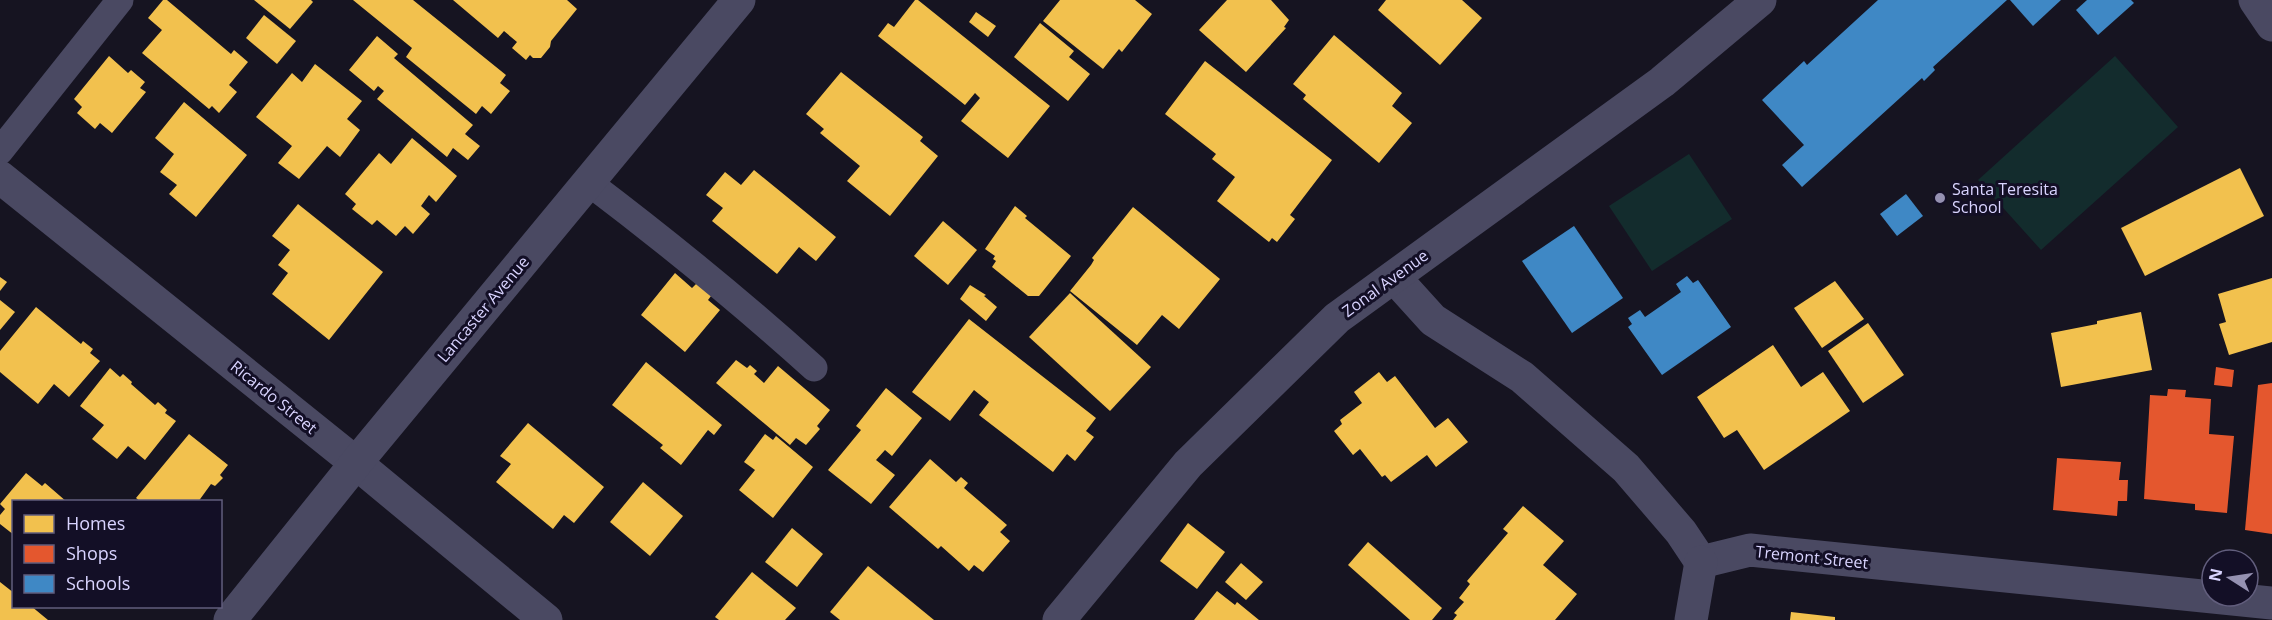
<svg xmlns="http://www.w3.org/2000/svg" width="2272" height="620" font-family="'Open Sans',sans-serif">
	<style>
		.green { fill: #132c2d }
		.homes { fill: #f2c14e }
		.shops { fill: #e4572e }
		.schools { fill: #3f88c5 }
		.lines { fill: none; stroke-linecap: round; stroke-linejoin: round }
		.lane { stroke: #4a4962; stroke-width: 27 }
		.street { stroke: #4a4962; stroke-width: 33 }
		.poi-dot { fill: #9591b1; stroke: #130f26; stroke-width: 2 }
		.labels { text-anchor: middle; stroke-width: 6; stroke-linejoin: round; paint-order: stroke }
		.poi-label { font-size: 16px; fill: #d9d4ff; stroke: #130f26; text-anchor: start }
		.street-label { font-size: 16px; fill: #d9d4ff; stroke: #130f26 }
	</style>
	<rect width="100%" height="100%" fill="#161421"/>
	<g class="green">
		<polygon points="2115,56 2178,127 2041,250 1978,180"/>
		<polygon points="1689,154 1732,219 1652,271 1609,206"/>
	</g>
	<g class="homes">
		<polygon points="163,0 167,0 231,54 234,50 248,62 229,85 237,92 219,113 212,106 209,109 142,53 162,30 148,18"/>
		<polygon points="254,0 311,0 313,2 290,29"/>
		<polygon points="353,0 413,0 506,75 500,83 510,91 491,114 482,106 476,114 406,57 412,48"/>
		<polygon points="453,0 567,0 577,9 551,41 550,47 541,58 533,58 530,55 526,60 512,48 517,42 504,31 498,38"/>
		<polygon points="915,0 918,0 1050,106 1008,158 961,121 980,98 975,93 965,105 878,36 888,23 894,27"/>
		<polygon points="1060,0 1135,0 1152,14 1122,52 1119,49 1103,69 1043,21"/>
		<polygon points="1227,0 1271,0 1289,20 1284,27 1286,28 1246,72 1199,30"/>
		<polygon points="1386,0 1462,0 1482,18 1440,65 1378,10"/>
		<polygon points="976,12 996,26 988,37 969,22"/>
		<polygon points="264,15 296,41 277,64 246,38"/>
		<polygon points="1040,23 1074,51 1069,57 1090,74 1068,101 1014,57"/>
		<polygon points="1334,35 1402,93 1392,106 1412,123 1379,163 1303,99 1306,95 1293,84"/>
		<polygon points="377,36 398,54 394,58 473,125 465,134 480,146 468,160 453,148 447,157 377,99 384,91 378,86 374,91 349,70"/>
		<polygon points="109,56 128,73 131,70 145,82 140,88 146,92 112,133 100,123 95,129 77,113 82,107 74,99"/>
		<polygon points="1205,61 1332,160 1290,215 1295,219 1277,242 1272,238 1269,242 1217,201 1235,177 1212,159 1216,154 1165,114"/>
		<polygon points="315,64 362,101 347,119 360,130 340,157 327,146 299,179 278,163 292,146 256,117 292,73 302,82"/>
		<polygon points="841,72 923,137 920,141 938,156 890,216 847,181 860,166 820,133 824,129 806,114"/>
		<polygon points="184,102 247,155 196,217 169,194 177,185 160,172 174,154 155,138"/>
		<polygon points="412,138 457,176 436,202 429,195 421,206 430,214 413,234 405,226 396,236 377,220 372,225 352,209 356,204 345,194 379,153 391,164"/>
		<polygon points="2240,168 2264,216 2145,276 2121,228"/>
		<polygon points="754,170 836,237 816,261 799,247 777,274 712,221 723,208 706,195 725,172 741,185"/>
		<polygon points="298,204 383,272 329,340 272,294 288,273 278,265 290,250 272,236"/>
		<polygon points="1015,206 1027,216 1025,218 1071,256 1039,296 1028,296 992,267 996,261 993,259 995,256 985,249"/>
		<polygon points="1133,207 1220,279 1179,329 1162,315 1137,345 1070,291 1091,265 1094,260 1092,258"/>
		<polygon points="943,221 977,250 948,285 914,256"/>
		<polygon points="675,273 692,288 697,283 711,296 708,300 720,310 685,352 641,315"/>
		<polygon points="0,277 7,282 0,291"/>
		<polygon points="2272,278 2272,342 2229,355 2219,324 2226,322 2218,294"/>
		<polygon points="1835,281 1864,319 1822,348 1794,308"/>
		<polygon points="970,285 986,295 984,296 997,307 986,321 960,299"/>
		<polygon points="1070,293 1151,367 1110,411 1029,337"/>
		<polygon points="0,300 15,312 0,330"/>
		<polygon points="36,307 81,344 83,341 93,349 90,353 100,361 69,397 54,384 38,404 0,372 0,351"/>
		<polygon points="2141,312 2152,370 2061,387 2051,333 2097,324 2097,321"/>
		<polygon points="969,319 1096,418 1086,431 1094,437 1075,461 1067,454 1053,472 979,415 989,402 974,390 950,421 912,392"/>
		<polygon points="1868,323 1904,375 1863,403 1828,351"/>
		<polygon points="1773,345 1801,387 1823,372 1850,411 1764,470 1737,430 1724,438 1697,397"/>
		<polygon points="736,360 747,368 750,365 757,371 754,374 764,383 778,366 830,410 817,426 820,429 806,445 796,438 790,445 716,383"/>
		<polygon points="646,362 722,425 714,435 708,430 681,465 660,448 663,445 612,405"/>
		<polygon points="110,368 120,377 123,374 132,382 131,384 155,405 158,402 167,410 165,413 176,421 145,460 128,446 117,459 92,439 104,425 80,406"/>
		<polygon points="1379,372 1387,382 1395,376 1435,428 1448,418 1468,442 1436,467 1427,455 1391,482 1385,475 1382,477 1360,449 1353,455 1334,431 1342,424 1340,420 1362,403 1354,392"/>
		<polygon points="886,388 922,418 892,456 885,450 876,460 895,475 871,504 828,470 861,430 856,426"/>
		<polygon points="528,423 604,487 574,523 564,515 553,529 496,482 511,464 500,456"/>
		<polygon points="189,434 228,465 220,475 223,478 215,486 211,484 198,502 141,502 136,498"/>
		<polygon points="765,434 773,440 776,436 813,467 773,518 739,490 755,470 744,462"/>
		<polygon points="930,459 956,482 961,477 968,483 964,488 1007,525 1000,532 1010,541 983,572 974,565 969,571 941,546 938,549 889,507"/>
		<polygon points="26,473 42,486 45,483 67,502 14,502 14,535 0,524 0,515 5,509 0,504"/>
		<polygon points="643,482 683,516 650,556 610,522"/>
		<polygon points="1523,506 1564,541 1543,565 1577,594 1555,620 1453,620 1457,615 1454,613 1464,602 1459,598 1470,584 1467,581 1508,533 1503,529"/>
		<polygon points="1188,523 1225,552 1197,589 1160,561"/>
		<polygon points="792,528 823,554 797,587 765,562"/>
		<polygon points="1368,542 1442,608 1432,620 1410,620 1348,565"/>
		<polygon points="1241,563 1263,582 1246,600 1225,582"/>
		<polygon points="868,566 934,620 840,620 830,612"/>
		<polygon points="752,572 796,608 785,620 719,620 715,617"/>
		<polygon points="0,582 14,593 14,606 31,606 48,620 0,620"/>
		<polygon points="1217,591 1235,605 1237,602 1259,620 1194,620"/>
		<polygon points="1791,612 1835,617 1835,620 1790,620"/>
	</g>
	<g class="shops">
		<polygon points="2216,367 2234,370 2232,387 2214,385"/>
		<polygon points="2272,383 2272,534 2245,530 2258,385"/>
		<polygon points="2168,389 2186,390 2185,397 2211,399 2209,434 2234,436 2227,513 2195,510 2195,504 2144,499 2150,395 2167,396"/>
		<polygon points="2057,458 2121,462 2119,480 2128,480 2127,501 2118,501 2117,516 2053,510"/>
	</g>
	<g class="schools">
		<polygon points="1878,0 2007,0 1933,67 1935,70 1924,81 1922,78 1802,187 1782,165 1804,145 1762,100 1804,61 1807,65"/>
		<polygon points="2010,0 2061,0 2033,26"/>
		<polygon points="2087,0 2131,0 2134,3 2098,35 2076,10"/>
		<polygon points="1906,194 1923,216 1897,236 1880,214"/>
		<polygon points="1574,226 1623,298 1572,333 1522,261"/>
		<polygon points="1687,276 1693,283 1698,280 1731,327 1662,375 1628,327 1632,324 1628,318 1640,310 1645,317 1681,292 1676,284"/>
	</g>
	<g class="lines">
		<g class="lane">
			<polyline points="0,151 120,0"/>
			<path d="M588 182C666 241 741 302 814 368"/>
		</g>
		<g class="street">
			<polyline points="2255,0 2272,25"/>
			<polyline points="0,177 356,463 546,620"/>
			<polyline points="1394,277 1433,320 1522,377 1626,468 1681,532 1701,562 1750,550 2272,603"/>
			<polyline points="230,620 356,463 739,0"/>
			<polyline points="1059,620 1188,464 1337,318 1662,82 1760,0"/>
			<polyline points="1691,620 1701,562"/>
		</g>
	</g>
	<circle class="poi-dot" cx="1940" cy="198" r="6"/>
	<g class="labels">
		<g class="poi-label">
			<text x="1952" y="195">Santa Teresita<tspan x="1952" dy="18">School</tspan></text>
		</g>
		<g class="street-label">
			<text transform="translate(1385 283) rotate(-36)" y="6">Zonal Avenue</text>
			<text transform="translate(483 309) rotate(-50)" y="6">Lancaster Avenue</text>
			<text transform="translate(274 397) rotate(39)" y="6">Ricardo Street</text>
			<text transform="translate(1812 557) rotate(6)" y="6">Tremont Street</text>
		</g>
	</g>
	<rect x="12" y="500" width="210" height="108" fill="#130f26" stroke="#625e7d" stroke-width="1.5"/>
	<rect x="24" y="515" width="30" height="18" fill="#f2c14e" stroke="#625e7d" stroke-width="1.5"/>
	<text x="66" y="530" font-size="18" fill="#d9d4ff">Homes</text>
	<rect x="24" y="545" width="30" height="18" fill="#e4572e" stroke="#625e7d" stroke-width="1.5"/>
	<text x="66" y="560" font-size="18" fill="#d9d4ff">Shops</text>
	<rect x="24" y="575" width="30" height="18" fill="#3f88c5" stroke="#625e7d" stroke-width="1.5"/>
	<text x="66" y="590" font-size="18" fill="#d9d4ff">Schools</text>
	<g transform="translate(2230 578) rotate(282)"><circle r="28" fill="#130f26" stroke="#625e7d" stroke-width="1.5"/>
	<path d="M0-4.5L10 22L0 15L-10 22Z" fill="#9591b1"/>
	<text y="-9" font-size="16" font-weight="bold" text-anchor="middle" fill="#d9d4ff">N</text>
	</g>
</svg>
